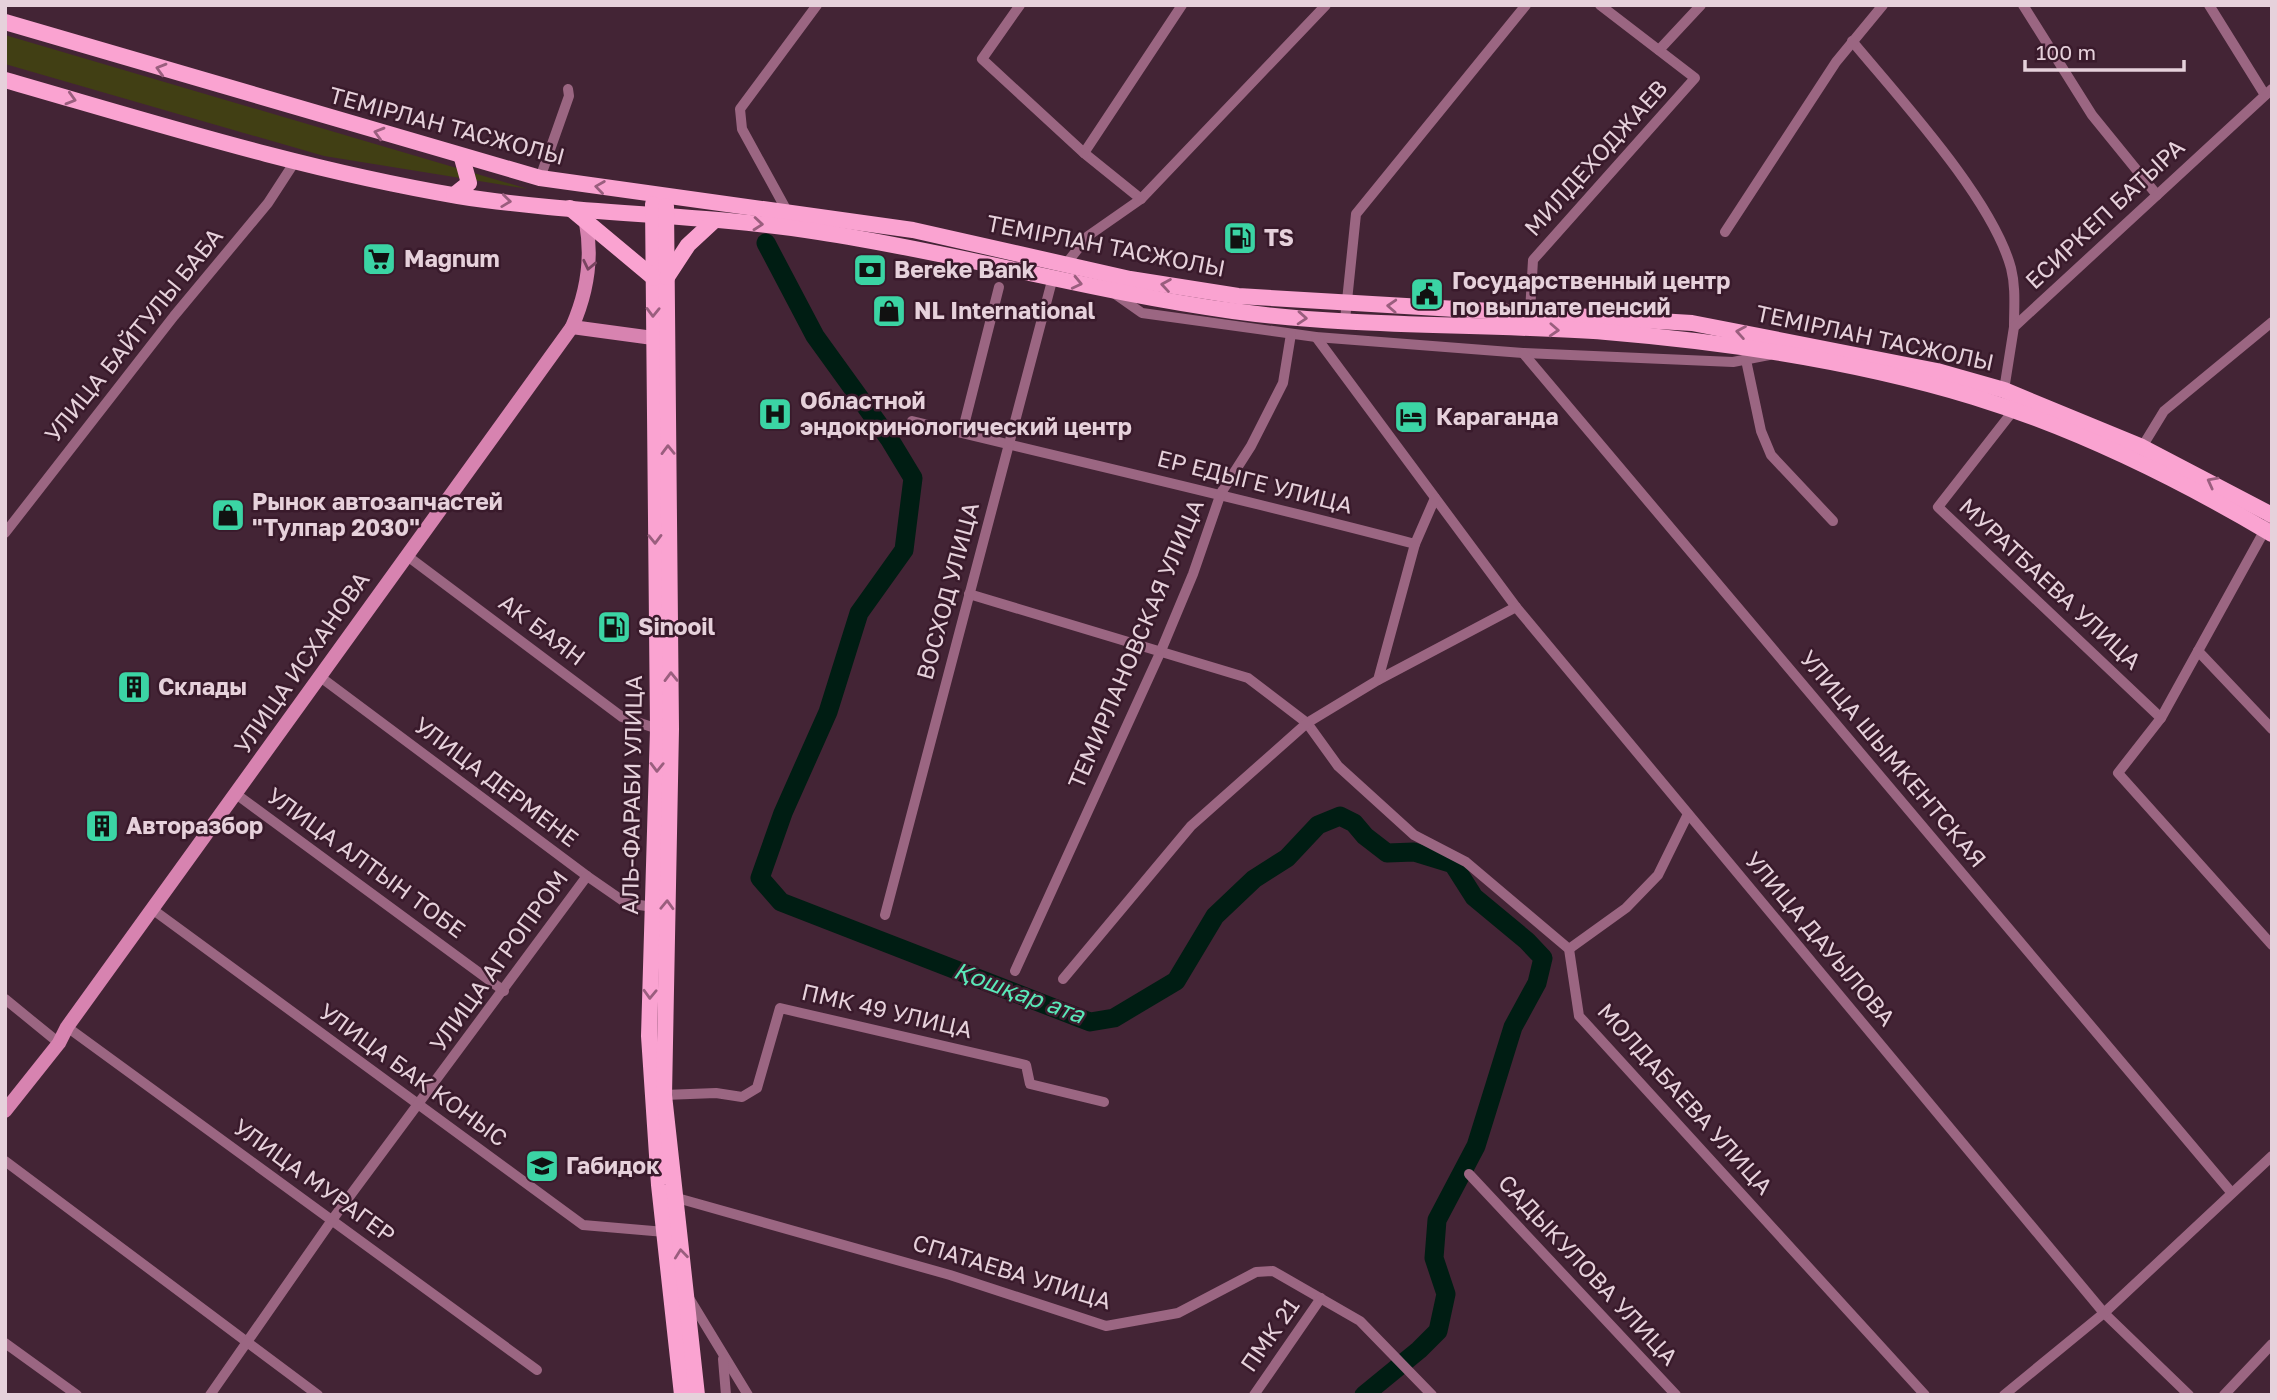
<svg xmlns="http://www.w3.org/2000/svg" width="2277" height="1400" font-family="'Golos Text',sans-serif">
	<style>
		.grass { fill: #413f14 }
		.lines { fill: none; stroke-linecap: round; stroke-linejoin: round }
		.river { stroke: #001d13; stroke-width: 19 }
		.minor { stroke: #9b6682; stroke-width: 10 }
		.secondary { stroke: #d783b0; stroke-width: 14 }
		.primary { stroke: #faa3d1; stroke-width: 16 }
		.oneway { stroke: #9a5e7e }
		.oneway2 { stroke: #784460 }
		.labels { text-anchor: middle; stroke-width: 5; stroke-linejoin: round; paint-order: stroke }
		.street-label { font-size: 23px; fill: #e6d1db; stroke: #391a2b }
		.poi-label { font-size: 23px; font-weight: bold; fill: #e6d1db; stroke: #391a2b; text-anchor: start }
		.water-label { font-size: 24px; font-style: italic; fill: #5ae8b8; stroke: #391a2b }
	</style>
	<rect width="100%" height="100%" fill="#432435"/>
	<polygon class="grass" points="5,35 528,189 324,156 5,64"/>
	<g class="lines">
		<polyline class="river" points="766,243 815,336 890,440 913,478 904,550 859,613 828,712 783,813 760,878 781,902 1090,1022 1114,1018 1176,981 1215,916 1254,879 1287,858 1318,825 1340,816 1354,823 1365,836 1387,853 1414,852 1453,864 1474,897 1527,941 1543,958 1537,983 1513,1027 1476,1146 1437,1220 1434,1258 1446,1294 1438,1331 1419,1350 1364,1395"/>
		<g class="minor">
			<polyline points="1020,5 982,59 1084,153 1141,199"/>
			<polyline points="2023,5 2092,115 2157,195"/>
			<polyline points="2209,5 2265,95"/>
			<path d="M1852 41C1900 99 1992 198 2011 268 2016 288 2014 307 2014 327"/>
			<polyline points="1659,50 1701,5"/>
			<polyline points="1084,153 1182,5"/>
			<polyline points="540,178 569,96 568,89"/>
			<polyline points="787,211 742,129 740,109 817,5"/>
			<polyline points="1725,232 1836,62 1883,5"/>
			<polyline points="1066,264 1088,236 1141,199 1326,5"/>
			<polyline points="1115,294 1142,313 1316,337 1523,353 1733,362 1769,355"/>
			<polyline points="1530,312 1533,260 1695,78 1600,5"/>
			<polyline points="1345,320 1356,214 1526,5"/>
			<polyline points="1316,337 1516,607 2104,1313 2189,1395"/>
			<polyline points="1523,353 2231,1192"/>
			<polyline points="1746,360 1761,431 1771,455 1833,521"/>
			<polyline points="2004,390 2014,327 2272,89"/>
			<polyline points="2013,411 1938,507 2161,718"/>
			<path d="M912 421C1080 462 1248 500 1415 544L1435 498"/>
			<polyline points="962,433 999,287"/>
			<polyline points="2142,447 2164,411 2272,322"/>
			<polyline points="2272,517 2161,718 2118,773 2272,945"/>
			<polyline points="5,533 174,316 268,203 294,163"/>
			<polyline points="406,555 622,717 658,729"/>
			<polyline points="969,594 1248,678 1307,723 1338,766 1414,835 1466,862 1569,949 1579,1016 1925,1395"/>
			<polyline points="2198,651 2272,729"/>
			<polyline points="319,676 587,876 626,903 653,907"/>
			<polyline points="1378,680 1415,544"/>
			<polyline points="236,794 504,991"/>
			<polyline points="152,909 583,1225 665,1232"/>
			<polyline points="885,915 1053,277"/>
			<polyline points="1569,949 1626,908 1658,875 1688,814"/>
			<polyline points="1015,971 1160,653 1193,574 1221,493 1251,446 1283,383 1291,334"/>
			<polyline points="1063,979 1191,826 1307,723 1378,680 1516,607"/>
			<polyline points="5,999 59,1043"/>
			<polyline points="67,1027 537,1370"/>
			<polyline points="664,1095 716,1093 742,1097 757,1088 780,1008 1026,1065 1030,1084 1104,1102"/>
			<polyline points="5,1161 318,1395"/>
			<polyline points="1469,1174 1676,1395"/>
			<polyline points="670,1196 950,1275 1106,1326 1178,1313 1256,1272 1273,1271 1360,1321 1432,1395"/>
			<polyline points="689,1298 748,1395"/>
			<polyline points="5,1343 77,1395"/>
			<polyline points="723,1359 726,1395"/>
			<polyline points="210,1395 332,1220 587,876"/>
			<polyline points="1254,1395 1321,1298"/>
			<polyline points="2004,1395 2104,1313 2272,1156"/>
			<polyline points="2224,1395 2272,1344"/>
		</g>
		<g class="secondary">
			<polyline points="572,327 653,338"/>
			<path d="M5 1111 59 1043 67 1027 572 327C587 293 593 260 586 223"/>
		</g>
		<g class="primary">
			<polyline points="5,22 540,178 913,230 1130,279 1238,296 1692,323 1937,371 2004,390 2142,447 2272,515"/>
			<path d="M5 80C155 123 304 170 458 196 578 215 700 213 819 232 958 253 1093 292 1233 311 1356 328 1482 323 1606 332 1727 342 1859 362 1974 397 2078 429 2179 479 2272 534"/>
			<polyline points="454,195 469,183 462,158"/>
			<polyline points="653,204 658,729 649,1036 659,1185 682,1395"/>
			<polyline points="666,206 671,729 664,1095 697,1395"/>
			<polyline points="570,208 654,278"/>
			<polyline points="667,277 688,245 715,220"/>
		</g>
	</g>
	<defs><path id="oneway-chevron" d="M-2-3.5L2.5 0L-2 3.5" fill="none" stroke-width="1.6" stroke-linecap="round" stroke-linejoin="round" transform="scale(1.75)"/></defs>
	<g class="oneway">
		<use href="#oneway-chevron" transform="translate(161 69) rotate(-164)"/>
		<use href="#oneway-chevron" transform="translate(71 99) rotate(16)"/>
		<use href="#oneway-chevron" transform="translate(379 133) rotate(-164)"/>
		<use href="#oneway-chevron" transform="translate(600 187) rotate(-172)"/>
		<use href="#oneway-chevron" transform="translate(506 201) rotate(7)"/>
		<use href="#oneway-chevron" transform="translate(758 224) rotate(5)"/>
		<use href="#oneway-chevron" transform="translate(1077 283) rotate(13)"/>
		<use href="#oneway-chevron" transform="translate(1166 285) rotate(-171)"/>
		<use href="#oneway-chevron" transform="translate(1392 306) rotate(-177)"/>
		<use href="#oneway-chevron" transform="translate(653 312) rotate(91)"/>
		<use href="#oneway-chevron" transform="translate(1302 318) rotate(4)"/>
		<use href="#oneway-chevron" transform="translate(1554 330) rotate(3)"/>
		<use href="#oneway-chevron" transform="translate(1741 332) rotate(-170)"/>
		<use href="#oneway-chevron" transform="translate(668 450) rotate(-91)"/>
		<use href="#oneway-chevron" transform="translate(2212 482) rotate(-152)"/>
		<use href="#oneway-chevron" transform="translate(655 539) rotate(89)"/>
		<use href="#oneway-chevron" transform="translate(671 677) rotate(-91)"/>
		<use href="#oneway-chevron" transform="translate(657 767) rotate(91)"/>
		<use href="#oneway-chevron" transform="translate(667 905) rotate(-88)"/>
		<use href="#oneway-chevron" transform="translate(650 994) rotate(92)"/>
		<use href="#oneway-chevron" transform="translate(681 1254) rotate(-96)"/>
	</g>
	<use class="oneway2" href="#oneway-chevron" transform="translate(589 265) rotate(102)"/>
	<defs>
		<g id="fuel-square" transform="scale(1.75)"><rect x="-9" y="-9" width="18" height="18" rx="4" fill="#3bd4a4" stroke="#391a2b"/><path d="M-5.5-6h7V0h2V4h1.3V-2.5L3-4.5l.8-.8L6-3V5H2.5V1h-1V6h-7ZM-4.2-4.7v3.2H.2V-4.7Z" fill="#111"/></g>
		<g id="supermarket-square" transform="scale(1.75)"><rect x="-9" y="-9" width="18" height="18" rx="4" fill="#3bd4a4" stroke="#391a2b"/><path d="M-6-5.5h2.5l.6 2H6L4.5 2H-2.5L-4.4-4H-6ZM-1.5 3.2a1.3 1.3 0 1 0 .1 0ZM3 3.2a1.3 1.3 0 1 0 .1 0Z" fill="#111"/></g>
		<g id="bank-square" transform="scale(1.75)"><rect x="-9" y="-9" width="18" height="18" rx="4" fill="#3bd4a4" stroke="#391a2b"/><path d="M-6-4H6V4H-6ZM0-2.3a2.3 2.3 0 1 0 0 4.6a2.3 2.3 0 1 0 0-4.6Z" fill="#111"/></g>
		<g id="civic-square" transform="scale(1.75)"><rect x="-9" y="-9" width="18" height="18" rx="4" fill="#3bd4a4" stroke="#391a2b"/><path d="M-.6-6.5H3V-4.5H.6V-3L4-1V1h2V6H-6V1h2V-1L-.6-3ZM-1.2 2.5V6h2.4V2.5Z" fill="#111"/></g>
		<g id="shop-square" transform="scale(1.75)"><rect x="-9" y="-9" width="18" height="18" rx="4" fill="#3bd4a4" stroke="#391a2b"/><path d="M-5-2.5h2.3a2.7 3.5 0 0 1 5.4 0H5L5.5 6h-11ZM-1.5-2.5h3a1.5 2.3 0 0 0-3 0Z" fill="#111"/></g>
		<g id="hospital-square" transform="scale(1.75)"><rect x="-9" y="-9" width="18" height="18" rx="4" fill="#3bd4a4" stroke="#391a2b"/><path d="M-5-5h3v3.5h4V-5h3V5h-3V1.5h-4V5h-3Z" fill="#111"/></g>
		<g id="hotel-square" transform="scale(1.75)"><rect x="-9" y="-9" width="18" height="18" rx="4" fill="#3bd4a4" stroke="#391a2b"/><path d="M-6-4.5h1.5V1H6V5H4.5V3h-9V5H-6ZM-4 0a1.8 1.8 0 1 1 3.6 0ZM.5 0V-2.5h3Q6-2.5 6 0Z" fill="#111"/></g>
		<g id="building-square" transform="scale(1.75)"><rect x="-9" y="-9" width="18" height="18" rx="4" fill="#3bd4a4" stroke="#391a2b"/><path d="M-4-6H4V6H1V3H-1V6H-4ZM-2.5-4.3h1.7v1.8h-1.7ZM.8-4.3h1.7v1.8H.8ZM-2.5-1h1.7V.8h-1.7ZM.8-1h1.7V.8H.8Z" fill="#111"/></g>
		<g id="school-square" transform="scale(1.75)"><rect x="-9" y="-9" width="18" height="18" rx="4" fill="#3bd4a4" stroke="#391a2b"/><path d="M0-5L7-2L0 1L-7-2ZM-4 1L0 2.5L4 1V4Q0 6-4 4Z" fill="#111"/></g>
	</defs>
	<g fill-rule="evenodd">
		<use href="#fuel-square" x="1240" y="238"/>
		<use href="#supermarket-square" x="379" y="259"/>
		<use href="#bank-square" x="870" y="270"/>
		<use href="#civic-square" x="1427" y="294"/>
		<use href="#shop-square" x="889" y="311"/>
		<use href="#hospital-square" x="775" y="414"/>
		<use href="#hotel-square" x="1411" y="417"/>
		<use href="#shop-square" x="228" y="515"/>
		<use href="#fuel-square" x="614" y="627"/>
		<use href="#building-square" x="134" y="687"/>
		<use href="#building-square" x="102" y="826"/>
		<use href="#school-square" x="542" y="1166"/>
	</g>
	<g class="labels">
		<g class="street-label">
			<text transform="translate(447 126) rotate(15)" y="8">ТЕМІРЛАН ТАСЖОЛЫ</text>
			<text transform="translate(1596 158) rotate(-48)" y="8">МИЛДЕХОДЖАЕВ</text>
			<text transform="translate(2105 214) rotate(-43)" y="8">ЕСИРКЕП БАТЫРА</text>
			<text transform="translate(1106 246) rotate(11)" y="8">ТЕМІРЛАН ТАСЖОЛЫ</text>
			<text transform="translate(134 335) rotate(-51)" y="8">УЛИЦА БАЙТУЛЫ БАБА</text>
			<text transform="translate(1875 338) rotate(12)" y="8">ТЕМІРЛАН ТАСЖОЛЫ</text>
			<text transform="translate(1255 482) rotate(14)" y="8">ЕР ЕДЫГЕ УЛИЦА</text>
			<text transform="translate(2050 584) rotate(43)" y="8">МУРАТБАЕВА УЛИЦА</text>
			<text transform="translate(948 591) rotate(-75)" y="8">ВОСХОД УЛИЦА</text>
			<text transform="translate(542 630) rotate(37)" y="8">АК БАЯН</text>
			<text transform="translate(1136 644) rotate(-67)" y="8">ТЕМИРЛАНОВСКАЯ УЛИЦА</text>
			<text transform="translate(302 663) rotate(-55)" y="8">УЛИЦА ИСХАНОВА</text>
			<text transform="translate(1893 759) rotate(50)" y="8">УЛИЦА ШЫМКЕНТСКАЯ</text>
			<text transform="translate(496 782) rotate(37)" y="8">УЛИЦА ДЕРМЕНЕ</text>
			<text transform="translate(632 795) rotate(-89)" y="8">АЛЬ-ФАРАБИ УЛИЦА</text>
			<text transform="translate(366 863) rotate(36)" y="8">УЛИЦА АЛТЫН ТОБЕ</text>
			<text transform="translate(1820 939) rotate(50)" y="8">УЛИЦА ДАУЫЛОВА</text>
			<text transform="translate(499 961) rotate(-54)" y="8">УЛИЦА АГРОПРОМ</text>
			<text transform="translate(887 1011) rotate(13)" y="8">ПМК 49 УЛИЦА</text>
			<text transform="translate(413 1075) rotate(36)" y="8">УЛИЦА БАК КОНЫС</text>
			<text transform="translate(1685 1099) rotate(48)" y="8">МОЛДАБАЕВА УЛИЦА</text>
			<text transform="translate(314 1181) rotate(36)" y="8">УЛИЦА МУРАГЕР</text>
			<text transform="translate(1588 1270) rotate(47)" y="8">САДЫКУЛОВА УЛИЦА</text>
			<text transform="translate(1012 1272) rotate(17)" y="8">СПАТАЕВА УЛИЦА</text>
			<text transform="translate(1270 1335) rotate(-55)" y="8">ПМК 21</text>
		</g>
		<g class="poi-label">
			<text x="1264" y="246">TS</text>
			<text x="404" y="267">Magnum</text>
			<text x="894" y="278">Bereke Bank</text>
			<text x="1452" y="289">Государственный центр<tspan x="1452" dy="26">по выплате пенсий</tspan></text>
			<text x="914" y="319">NL International</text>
			<text x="800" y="409">Областной<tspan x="800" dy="26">эндокринологический центр</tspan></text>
			<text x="1436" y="425">Караганда</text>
			<text x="252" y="510">Рынок автозапчастей<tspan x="252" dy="26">"Тулпар 2030"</tspan></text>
			<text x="638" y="635">Sinooil</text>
			<text x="158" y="695">Склады</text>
			<text x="126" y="834">Авторазбор</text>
			<text x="566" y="1174">Габидок</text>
		</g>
		<g class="water-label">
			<text transform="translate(1019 993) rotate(20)" y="8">Қошқар ата</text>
		</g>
	</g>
	<rect width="2277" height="1400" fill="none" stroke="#e6d1db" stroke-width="14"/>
	<path d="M2025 60v10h159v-10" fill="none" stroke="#e6d1db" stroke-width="3.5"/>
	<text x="2036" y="60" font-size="21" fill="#e6d1db" stroke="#391a2b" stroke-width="5" paint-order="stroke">100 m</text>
</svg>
